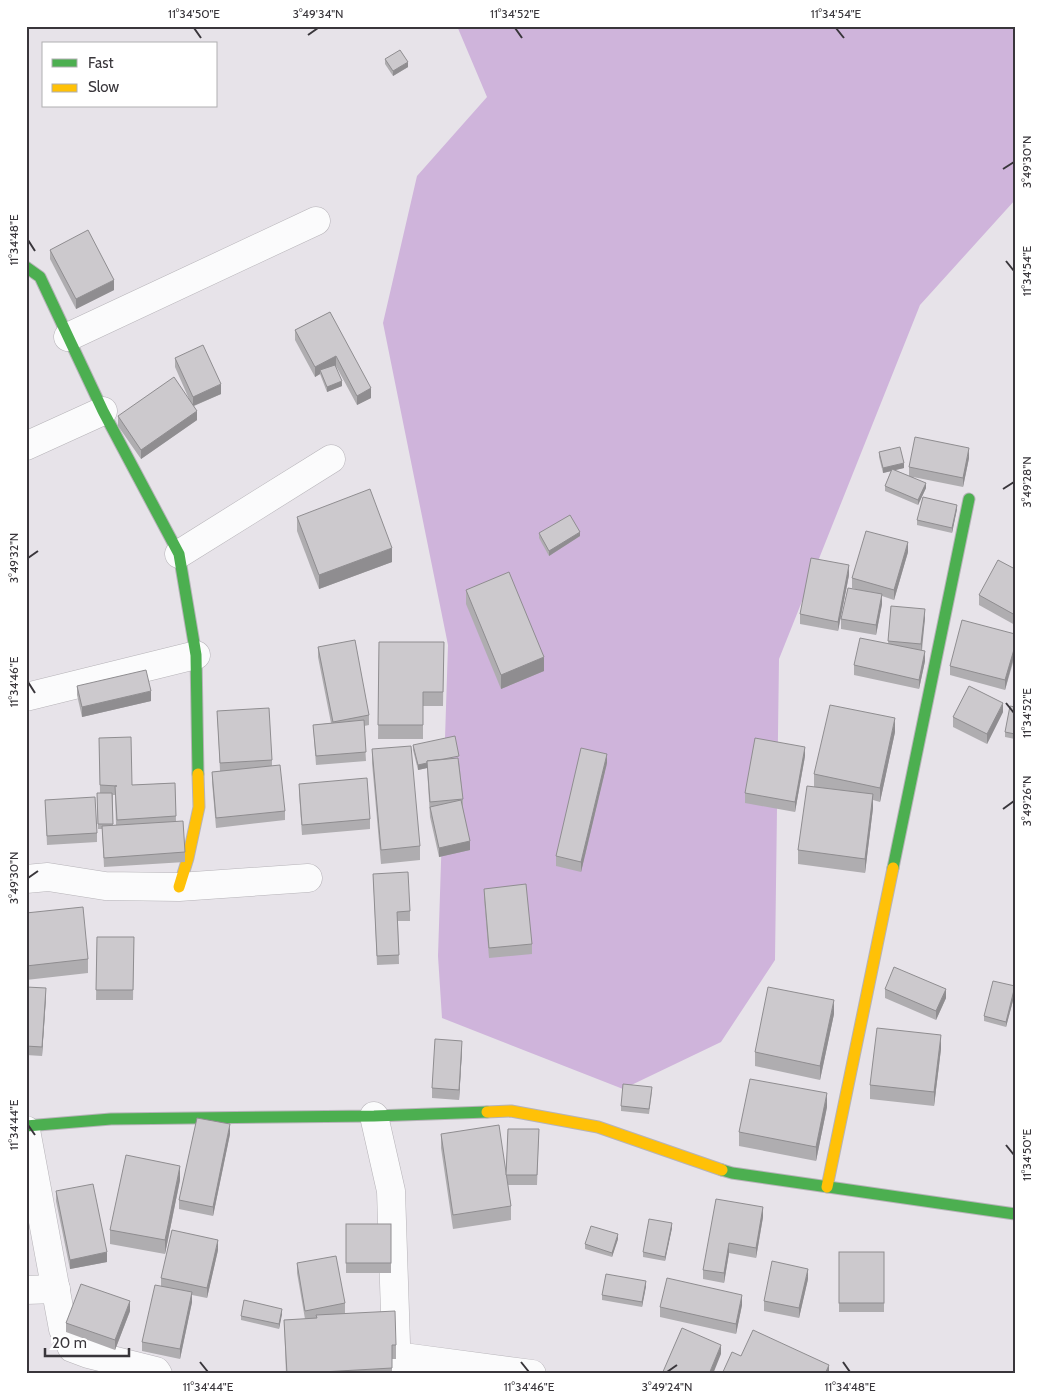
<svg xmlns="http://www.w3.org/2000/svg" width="1041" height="1400" font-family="Cabin,sans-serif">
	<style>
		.forest { fill: #cfb4db }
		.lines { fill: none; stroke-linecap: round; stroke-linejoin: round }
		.street-casing { stroke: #b6b3b8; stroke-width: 29 }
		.fast-casing { stroke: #b6b3b8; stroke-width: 13 }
		.slow-casing { stroke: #b6b3b8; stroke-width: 13 }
		.street { stroke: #fbfbfc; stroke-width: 28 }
		.fast { stroke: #4caf50; stroke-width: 11 }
		.slow { stroke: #ffc107; stroke-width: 11 }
		.wall { fill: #afadb0; fill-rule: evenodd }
		.shaded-wall { fill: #8f8d90 }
		.building { fill: #ccc9cd; stroke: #8f8d90 }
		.ticks { fill: none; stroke: #39363b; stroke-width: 2 }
		.neatline { fill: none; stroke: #39363b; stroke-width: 2 }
		.ticks-label { font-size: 12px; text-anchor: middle; fill: #39363b }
	</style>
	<rect width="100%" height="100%" fill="#e7e3e9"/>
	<polygon class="forest" points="457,26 1015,26 1015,200 920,305 779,659 775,960 721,1042 623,1089 442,1018 438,956 448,645 383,323 417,176 487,97"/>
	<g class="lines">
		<g class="street-casing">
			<g id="street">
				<polyline points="68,337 316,221"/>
				<polyline points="26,446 103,411"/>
				<polyline points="179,554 331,459"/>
				<polyline points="26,697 196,655"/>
				<polyline points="26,879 48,877 105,886 179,887 308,878"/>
				<polyline points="374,1116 391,1191 397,1374"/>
				<polyline points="26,1130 63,1329 72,1348 88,1354 156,1371 158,1374"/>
				<polyline points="26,1290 56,1289"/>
				<polyline points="396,1356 532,1374"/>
			</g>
		</g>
		<g class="fast-casing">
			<g id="fast">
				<polyline points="26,267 40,277 103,411 179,554 196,655 198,774"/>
				<polyline points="893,868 969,499"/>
				<polyline points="26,1126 111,1119 374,1116 487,1112"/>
				<polyline points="722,1170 732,1173 1015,1214"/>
			</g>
		</g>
		<g class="slow-casing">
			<g id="slow">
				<polyline points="179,887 188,858 199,807 198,774"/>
				<polyline points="487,1112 511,1111 598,1127 722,1170"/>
				<polyline points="827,1187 893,868"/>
			</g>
		</g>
		<use href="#street" class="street"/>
		<use href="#fast" class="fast"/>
		<use href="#slow" class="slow"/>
	</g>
	<g class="wall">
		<polygon points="385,59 408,67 393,76 385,64"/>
		<polygon points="50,250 114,290 76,309 50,259"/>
		<polygon points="330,312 371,398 357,405 336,366 342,386 327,392 320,374 315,377 295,340 295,330"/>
		<polygon points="175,358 221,394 194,406 197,420 141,459 118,426 118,416 189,399 175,367"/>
		<polygon points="879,452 904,468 895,470 909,476 909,467 969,458 963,487 913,477 926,488 918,505 885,491 885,486 891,471 883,473 879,457"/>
		<polygon points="957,509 952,533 917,525 917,520"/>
		<polygon points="297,517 392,562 319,589 297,531"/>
		<polygon points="539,533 580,536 549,556 539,538"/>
		<polygon points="908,552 894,600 882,596 882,604 876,635 841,629 841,619 862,591 852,588 852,578"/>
		<polygon points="1015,569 1015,625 979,605 979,595"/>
		<polygon points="849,575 838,631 800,624 800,614"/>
		<polygon points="466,590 544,671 501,689 466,604"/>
		<polygon points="891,606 925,618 922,651 925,661 919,689 854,675 854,665 888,644"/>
		<polygon points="1015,634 1015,656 1005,690 950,675 950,666"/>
		<polygon points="379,642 444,642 443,706 423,706 423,739 378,739"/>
		<polygon points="318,647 369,715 369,725 364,726 366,761 316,765 313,725 331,723 318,657"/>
		<polygon points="77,686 151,701 82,717 77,695"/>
		<polygon points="1015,707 1015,739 1005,737 1005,732"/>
		<polygon points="217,711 272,760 272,766 285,811 285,820 216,828 212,782 212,772 220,771"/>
		<polygon points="1003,712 987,744 953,727 953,717"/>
		<polygon points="895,732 880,802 873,800 873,808 865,873 798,864 798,850 814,787 814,774"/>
		<path d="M99 738 132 785 175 783 176 821 185 852V862L104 867 102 829H98L97 798 100 793ZM113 795H115L116 825H113Z"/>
		<polygon points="413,745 459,761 463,799 463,808 470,850 439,857 430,817 427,768 418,770 413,750"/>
		<polygon points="372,749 420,846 420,860 381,864 372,763"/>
		<polygon points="805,756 795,812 745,803 745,793"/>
		<polygon points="607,763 581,872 556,866 556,856"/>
		<polygon points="299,784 370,819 370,829 302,835 299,793"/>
		<polygon points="45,800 97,833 97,842 47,845"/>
		<polygon points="373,874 410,911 410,921 398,921 399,964 377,965"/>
		<polygon points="484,889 532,944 532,954 489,958 484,898"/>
		<polygon points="26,913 88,959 88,973 26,980"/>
		<polygon points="97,937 134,937 133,1000 96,1000"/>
		<polygon points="1015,986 1015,993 1006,1027 984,1021 984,1016"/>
		<polygon points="26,987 46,997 42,1056 26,1055"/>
		<polygon points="885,989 946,998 936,1020 885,998"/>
		<polygon points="834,1014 820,1080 755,1066 755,1052"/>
		<polygon points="941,1049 934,1106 870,1099 870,1085"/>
		<polygon points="462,1051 459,1100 432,1098 432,1088"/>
		<polygon points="652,1092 649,1114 621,1111 621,1106"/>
		<polygon points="827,1107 816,1161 739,1146 739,1132"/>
		<polygon points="508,1129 539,1129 537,1185 508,1185 511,1206 511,1220 453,1229 441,1148 441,1134 506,1176"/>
		<polygon points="230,1134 213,1216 179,1209 179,1200"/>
		<polygon points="180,1180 165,1254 110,1244 110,1230"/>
		<polygon points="56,1191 107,1262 70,1269 56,1201"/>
		<polygon points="763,1207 763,1217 756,1258 729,1253 724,1283 703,1279 703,1270"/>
		<polygon points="391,1224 391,1273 346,1273 346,1263"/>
		<polygon points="672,1228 665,1261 643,1257 643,1252"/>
		<polygon points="618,1239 612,1257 585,1249 585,1244"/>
		<polygon points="218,1250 207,1298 192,1295 192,1302 180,1359 142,1351 142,1342 161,1286 161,1278"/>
		<rect x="839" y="1252" width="45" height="60"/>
		<polygon points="297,1263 345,1303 345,1313 342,1314 396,1345 396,1359 392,1359 392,1374 286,1374 284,1320 305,1319 297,1273"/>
		<polygon points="808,1279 799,1318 764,1311 764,1301"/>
		<polygon points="646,1286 642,1307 602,1300 602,1295"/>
		<polygon points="742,1305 736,1334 660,1317 660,1307"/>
		<polygon points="130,1311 115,1350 66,1332 66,1323"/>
		<polygon points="282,1314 279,1329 241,1320 241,1316"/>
	</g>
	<g class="shaded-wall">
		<polygon points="247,26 255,26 247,28"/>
		<polygon points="408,62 408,67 393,76 393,71"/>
		<polygon points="114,280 114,290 76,309 76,299"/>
		<polygon points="336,356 336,366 320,370 320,374 315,377 315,367"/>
		<polygon points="342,381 342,386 327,392 327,387"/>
		<polygon points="221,384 221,394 193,406 193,397"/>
		<polygon points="371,388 371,398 357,405 357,396"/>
		<polygon points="197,411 197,420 141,459 141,450"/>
		<polygon points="969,448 969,458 963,487 963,478"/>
		<polygon points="904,463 904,468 883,473 883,468"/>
		<polygon points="926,483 926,488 918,505 918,500"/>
		<polygon points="957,505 957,509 952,533 952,528"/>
		<polygon points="580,532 580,536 549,556 549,551"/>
		<polygon points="908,542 908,552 894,600 894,590"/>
		<polygon points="392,548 392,562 319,589 319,575"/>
		<polygon points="849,565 849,575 838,631 838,622"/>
		<polygon points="882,594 882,604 876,635 876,625"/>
		<polygon points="925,609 925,618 921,653 921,644"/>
		<polygon points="1014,646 1014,656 1005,690 1005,680"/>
		<polygon points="925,651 925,661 919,689 919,680"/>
		<polygon points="544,657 544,671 501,689 501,675"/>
		<polygon points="151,691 151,701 82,717 82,707"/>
		<polygon points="1003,703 1003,712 987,744 987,734"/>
		<polygon points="895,718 895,732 880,802 880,788"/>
		<polygon points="805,747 805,756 795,812 795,802"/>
		<polygon points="607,754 607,763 581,872 581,862"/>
		<polygon points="427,763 427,768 418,770 418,765"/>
		<polygon points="873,794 873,808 865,873 865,859"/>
		<polygon points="470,841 470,850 439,857 439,848"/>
		<polygon points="46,988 46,997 42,1056 42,1047"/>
		<polygon points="1015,988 1015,993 1006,1027 1006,1022"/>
		<polygon points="946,989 946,998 936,1020 936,1011"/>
		<polygon points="834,1000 834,1014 820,1080 820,1066"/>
		<polygon points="941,1035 941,1049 934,1106 934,1092"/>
		<polygon points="462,1041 462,1051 459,1100 459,1090"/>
		<polygon points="827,1093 827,1107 816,1161 816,1147"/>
		<polygon points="230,1124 230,1134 213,1216 213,1207"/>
		<polygon points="180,1166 180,1180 165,1254 165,1240"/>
		<polygon points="763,1207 763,1217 756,1258 756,1248"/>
		<polygon points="672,1223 672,1228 665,1261 665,1257"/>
		<polygon points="618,1234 618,1239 612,1257 612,1253"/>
		<polygon points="218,1240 218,1250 207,1298 207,1288"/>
		<polygon points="729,1243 729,1253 724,1283 724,1273"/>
		<polygon points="107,1252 107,1262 70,1269 70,1260"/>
		<polygon points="808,1269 808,1279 799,1318 799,1308"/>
		<polygon points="646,1281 646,1286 642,1307 642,1302"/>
		<polygon points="192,1292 192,1302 180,1359 180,1349"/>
		<polygon points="742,1295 742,1305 736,1334 736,1324"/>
		<polygon points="130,1301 130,1311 115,1350 115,1340"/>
		<polygon points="282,1309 282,1314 279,1329 279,1324"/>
		<polygon points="721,1345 721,1354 713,1374 709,1374"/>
		<polygon points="829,1365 829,1374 825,1374"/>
	</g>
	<g class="building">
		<polygon points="400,50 408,62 393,71 385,59"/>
		<polygon points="88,230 114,280 76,299 50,250"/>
		<polygon points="330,312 371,388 357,396 336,356 315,367 295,330"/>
		<polygon points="203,345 221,384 193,397 175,358"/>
		<polygon points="335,365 342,381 327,387 320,370"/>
		<polygon points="174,377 197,411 141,450 118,416"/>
		<polygon points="915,437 969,448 963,478 909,467"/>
		<polygon points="900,447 904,463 883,468 879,452"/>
		<polygon points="892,469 926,483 918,500 885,486"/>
		<polygon points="370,489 392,548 319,575 297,517"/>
		<polygon points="923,497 957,505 952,528 917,520"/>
		<polygon points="570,515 580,532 549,551 539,533"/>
		<polygon points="866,531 908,542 894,590 852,578"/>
		<polygon points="811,558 849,565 838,622 800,614"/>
		<polygon points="998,560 1015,569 1015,615 979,595"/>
		<polygon points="509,572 544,657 501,675 466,590"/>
		<polygon points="848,588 882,594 876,625 841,619"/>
		<polygon points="891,606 925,609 921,644 888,641"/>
		<polygon points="962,620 1015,634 1015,646 1005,680 950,666"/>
		<polygon points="860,638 925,651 919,680 854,665"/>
		<polygon points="355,640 369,715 333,722 318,647"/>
		<polygon points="379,642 444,642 443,692 423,692 423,725 378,725"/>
		<polygon points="146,670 151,691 82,707 77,686"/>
		<polygon points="969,686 1003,703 987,734 953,717"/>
		<polygon points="830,705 895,718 880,788 814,774"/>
		<polygon points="1010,706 1015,707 1015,734 1005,732"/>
		<polygon points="269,708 272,760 220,763 217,711"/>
		<polygon points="364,720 366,752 316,756 313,725"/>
		<polygon points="455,736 459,756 444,759 427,761 427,763 418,765 413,745"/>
		<polygon points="131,737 132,785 175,783 176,816 117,820 115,786 117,786 100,785 99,738"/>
		<polygon points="755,738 805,747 795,802 745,793"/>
		<polygon points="411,746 420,846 381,850 372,749"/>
		<polygon points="581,748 607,754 581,862 556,856"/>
		<polygon points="458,758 463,799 430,802 427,761"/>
		<polygon points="280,765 285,811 216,818 212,772"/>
		<polygon points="367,778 370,819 302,825 299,784"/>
		<polygon points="807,786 873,794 865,859 798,850"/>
		<polygon points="97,793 112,793 113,824 98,824"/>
		<polygon points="95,797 97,833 47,836 45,800"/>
		<polygon points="461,800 470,841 439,848 430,807"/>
		<polygon points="183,821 185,852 104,858 102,826"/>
		<polygon points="408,872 410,911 397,912 399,955 377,956 373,874"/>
		<polygon points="526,884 532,944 489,948 484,889"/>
		<polygon points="83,907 88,959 26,966 26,913"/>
		<polygon points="97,937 134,937 133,990 96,990"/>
		<polygon points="894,967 946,989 936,1011 885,989"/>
		<polygon points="993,981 1015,986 1006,1022 984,1016"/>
		<polygon points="26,987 46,988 42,1047 26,1046"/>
		<polygon points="768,987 834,1000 820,1066 755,1052"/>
		<polygon points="877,1028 941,1035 934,1092 870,1085"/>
		<polygon points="435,1039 462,1041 459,1090 432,1088"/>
		<polygon points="750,1079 827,1093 816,1147 739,1132"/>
		<polygon points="623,1084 652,1087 649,1109 621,1106"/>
		<polygon points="197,1118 230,1124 213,1207 179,1200"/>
		<polygon points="499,1125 511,1206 453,1215 441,1134"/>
		<polygon points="508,1129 539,1129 537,1175 506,1175"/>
		<polygon points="126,1155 180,1166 165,1240 110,1230"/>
		<polygon points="93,1184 107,1252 70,1260 56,1191"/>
		<polygon points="716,1199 763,1207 756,1248 729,1243 724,1273 703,1270"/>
		<polygon points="649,1219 672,1223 665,1257 643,1252"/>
		<rect x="346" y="1224" width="45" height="39"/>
		<polygon points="591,1226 618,1234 612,1253 585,1244"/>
		<polygon points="172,1230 218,1240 207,1288 161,1278"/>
		<rect x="839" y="1252" width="45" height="51"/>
		<polygon points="336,1256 345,1303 305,1311 297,1263"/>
		<polygon points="772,1261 808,1269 799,1308 764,1301"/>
		<polygon points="606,1274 646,1281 642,1302 602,1295"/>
		<polygon points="667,1278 742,1295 736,1324 660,1307"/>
		<polygon points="81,1284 130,1301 115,1340 66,1323"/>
		<polygon points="155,1285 192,1292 180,1349 142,1342"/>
		<polygon points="244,1300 282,1309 279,1324 241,1316"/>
		<polygon points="395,1311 396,1345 392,1345 392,1368 287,1374 284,1320 317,1318 316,1315"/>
		<polygon points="682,1328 721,1345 709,1374 662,1374"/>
		<polygon points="753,1330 829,1365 825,1374 722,1374 732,1352 741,1356"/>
	</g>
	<path class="ticks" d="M194 28 201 38M515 28 522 38M836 28 844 38M308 35 318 28M1003 169 1014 162M28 240 35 251M1006 261 1014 271M1003 489 1014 482M28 558 38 551M28 682 35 693M1006 703 1014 713M1003 809 1014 801M28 878 38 871M28 1125 35 1135M1006 1145 1014 1155M200 1362 208 1372M521 1362 529 1372M843 1362 850 1372M667 1372 677 1365"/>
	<rect width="1041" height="1400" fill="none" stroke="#ffffff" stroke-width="55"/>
	<rect x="42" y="42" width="175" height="65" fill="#ffffff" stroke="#b0afb1"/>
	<rect x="52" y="59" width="25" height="8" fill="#4caf50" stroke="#b0afb1"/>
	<text x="88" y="68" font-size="15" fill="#39363b">Fast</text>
	<rect x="52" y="84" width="25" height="8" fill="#ffc107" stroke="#b0afb1"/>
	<text x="88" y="92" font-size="15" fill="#39363b">Slow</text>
	<path d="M45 1348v8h84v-8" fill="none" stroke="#39363b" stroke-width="2.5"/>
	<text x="52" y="1348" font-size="15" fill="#39363b" stroke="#ffffff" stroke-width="4" paint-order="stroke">20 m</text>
	<rect x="28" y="28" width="986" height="1344" class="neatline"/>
	<g class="ticks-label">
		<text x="194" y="18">11°34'50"E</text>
		<text x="318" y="18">3°49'34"N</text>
		<text x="515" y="18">11°34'52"E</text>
		<text x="836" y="18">11°34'54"E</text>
		<text transform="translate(1027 162) rotate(-90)" y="4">3°49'30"N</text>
		<text transform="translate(14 240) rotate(-90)" y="4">11°34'48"E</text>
		<text transform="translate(1027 271) rotate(-90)" y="4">11°34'54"E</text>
		<text transform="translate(1027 482) rotate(-90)" y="4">3°49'28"N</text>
		<text transform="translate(14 558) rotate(-90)" y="4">3°49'32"N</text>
		<text transform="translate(14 682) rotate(-90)" y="4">11°34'46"E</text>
		<text transform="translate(1027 713) rotate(-90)" y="4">11°34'52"E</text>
		<text transform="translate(1027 801) rotate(-90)" y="4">3°49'26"N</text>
		<text transform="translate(14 878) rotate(-90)" y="4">3°49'30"N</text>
		<text transform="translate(14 1125) rotate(-90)" y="4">11°34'44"E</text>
		<text transform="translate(1027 1155) rotate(-90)" y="4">11°34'50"E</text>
		<text x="208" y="1391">11°34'44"E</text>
		<text x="529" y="1391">11°34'46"E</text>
		<text x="667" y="1391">3°49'24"N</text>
		<text x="850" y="1391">11°34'48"E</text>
	</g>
</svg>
